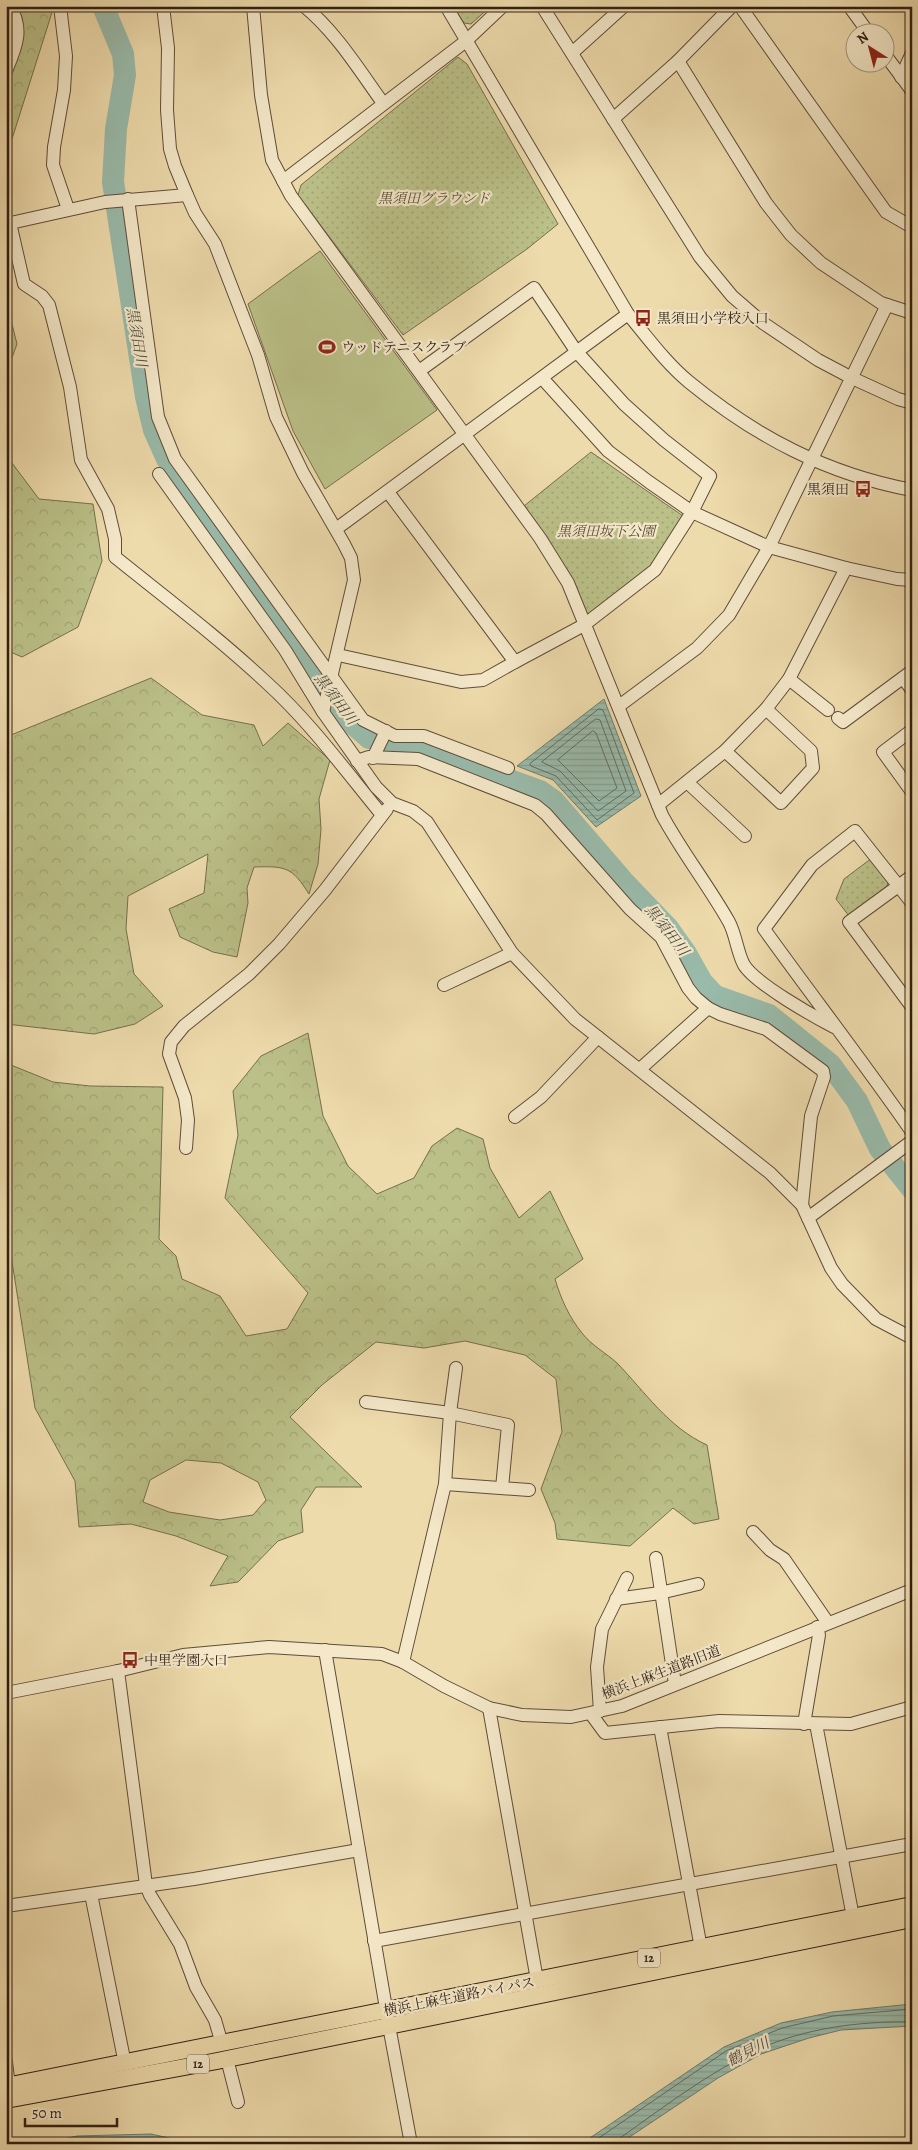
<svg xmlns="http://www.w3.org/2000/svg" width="918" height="2150" font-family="Alegreya,'Noto Serif JP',serif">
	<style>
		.grass { fill: #bbc088; stroke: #756f4e }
		.forest { fill: url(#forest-crowns); stroke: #756f4e; fill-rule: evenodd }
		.park { fill: url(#park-dots); stroke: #756f4e }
		.water { fill: url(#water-rules); stroke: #6f7c6f }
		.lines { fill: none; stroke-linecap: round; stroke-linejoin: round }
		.shore { stroke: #646c60; stroke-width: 1 }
		.river { stroke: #99bbab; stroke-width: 22 }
		.minor-casing { stroke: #5f4d3b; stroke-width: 14 }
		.major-casing { stroke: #2f1e15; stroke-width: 18 }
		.minor { stroke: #f4e8c9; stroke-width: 12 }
		.major { stroke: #eedbac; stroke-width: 16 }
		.labels { text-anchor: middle; stroke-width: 4.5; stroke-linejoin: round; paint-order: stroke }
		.shield { fill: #f4e8c9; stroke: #6a5b4b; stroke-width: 1 }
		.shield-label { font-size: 12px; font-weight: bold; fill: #2f1e15 }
		.park-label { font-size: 14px; font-style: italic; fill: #594f38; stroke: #f4e8c9 }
		.poi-label { font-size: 14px; fill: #2f1e15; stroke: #f4e8c9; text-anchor: start }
		.street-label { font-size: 14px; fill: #2f1e15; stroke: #f4e8c9 }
		.water-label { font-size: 15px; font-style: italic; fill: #4f4d42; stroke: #f4e8c9 }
	</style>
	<defs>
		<pattern id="forest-crowns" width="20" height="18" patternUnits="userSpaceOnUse" patternTransform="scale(1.25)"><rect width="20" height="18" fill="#bbc088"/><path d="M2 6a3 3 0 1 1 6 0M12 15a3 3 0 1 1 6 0" fill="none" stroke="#a1a574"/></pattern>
		<pattern id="park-dots" width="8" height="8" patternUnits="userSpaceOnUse" patternTransform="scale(1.25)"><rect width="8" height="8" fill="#bbc088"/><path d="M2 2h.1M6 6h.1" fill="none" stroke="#a1a574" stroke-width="1.8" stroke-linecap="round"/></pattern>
		<pattern id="water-rules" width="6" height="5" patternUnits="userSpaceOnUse" patternTransform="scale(1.25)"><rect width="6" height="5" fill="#99bbab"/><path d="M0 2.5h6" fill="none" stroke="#84a092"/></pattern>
	</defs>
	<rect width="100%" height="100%" fill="#eedbac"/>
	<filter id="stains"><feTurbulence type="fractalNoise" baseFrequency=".004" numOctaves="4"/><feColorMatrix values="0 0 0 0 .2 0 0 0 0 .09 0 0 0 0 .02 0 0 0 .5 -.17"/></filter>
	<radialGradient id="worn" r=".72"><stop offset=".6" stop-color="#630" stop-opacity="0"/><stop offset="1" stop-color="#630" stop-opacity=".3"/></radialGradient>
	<polygon class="grass" points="320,251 437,410 325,489 293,431 248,304"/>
	<g class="forest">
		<polygon points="20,6 54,6 6,158 6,53"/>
		<polygon points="8,308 17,344 6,374 6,310"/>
		<polygon points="6,455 39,499 93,504 102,561 78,627 22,657 6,650"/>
		<path d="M151 678 202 715 254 725 263 746 288 723 330 760 319 799 321 829 318 864 309 894C292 867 286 866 254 867L247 888 248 903 237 957 213 952 180 937 169 909 204 893 208 854 128 896 126 929 134 974 163 1006 135 1024 94 1034 6 1024V737Z"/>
		<path d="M308 1033 323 1116 348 1166 377 1194 414 1178 432 1146 457 1128 483 1139 490 1168 519 1218 550 1191 583 1259 555 1279C561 1299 569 1317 582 1333 591 1345 606 1353 617 1363 645 1392 669 1428 707 1445L719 1519 694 1524 673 1508 630 1546 557 1539 555 1523 541 1489 562 1432 556 1379 525 1355 465 1341 424 1348 376 1342 322 1385 290 1417 362 1487H316L301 1510 303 1532 278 1541 238 1582 210 1586 228 1556 176 1536 131 1524 79 1527 75 1481 35 1408 6 1223V1063L53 1082 90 1086 163 1087 159 1239 176 1256 182 1279 220 1296 246 1336 287 1329 308 1293 225 1198 238 1135 233 1091 261 1056ZM186 1460 221 1463 258 1482 266 1500 253 1515 220 1520 169 1512 143 1502 150 1480Z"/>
	</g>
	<g class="park">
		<polygon points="453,6 491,6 471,24 464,23"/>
		<polygon points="458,57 467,64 558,224 527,249 403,335 298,195 301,185"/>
		<polygon points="591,452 683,516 649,568 589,617 565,571 524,506"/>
		<polygon points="872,858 889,880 887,886 849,916 836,899 844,879"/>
	</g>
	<g class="water">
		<polygon points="604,699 641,796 596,827 553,780 517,766"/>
		<polygon points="912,2004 912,2026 841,2030 809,2038 761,2054 718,2078 619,2144 581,2144 724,2047 781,2023 832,2012"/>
		<polygon points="151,2134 196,2144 42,2144 77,2136"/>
	</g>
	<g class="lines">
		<g class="shore">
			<polygon points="599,709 603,710 634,793 597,820 556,776 531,766 530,764"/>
			<polygon points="596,719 600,720 626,791 598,811 560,771 542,762"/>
			<polygon points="593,731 596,733 617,788 599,801 558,760"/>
			<path d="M64 2144C96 2136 141 2137 172 2144"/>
			<polyline points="590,2144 726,2051 782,2028 833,2016 912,2009"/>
			<path d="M617 2144 620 2138C664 2107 709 2072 759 2049 806 2028 860 2021 912 2022"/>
		</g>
		<polyline class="river" points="103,6 123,54 125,75 116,129 113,182 146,397 154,430 167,459 353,724 369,738 415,746 540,791 554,801 623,881 668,928 685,952 702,982 715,996 769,1015 830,1064 857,1101 880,1149 912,1189"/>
		<g class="minor-casing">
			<g id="minor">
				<polyline points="60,6 66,56 64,90 54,147 53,165 68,209"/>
				<path d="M253 6 261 95 272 160 291 196 540 538 568 583 662 815C682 852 708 885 729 922 736 935 737 952 744 965 756 984 813 1016 834 1027"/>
				<path d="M304 6C336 32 359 70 383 103"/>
				<path d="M446 6 628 314C647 337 666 363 689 382 756 437 827 474 912 490"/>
				<polyline points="542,6 700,257 732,296 763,323 818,360 852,378 898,399 912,403"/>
				<polyline points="740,6 886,212 912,227"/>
				<polyline points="849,6 868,32"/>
				<polyline points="572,53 624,6"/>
				<polyline points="886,56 912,91"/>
				<polyline points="678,61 766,203 791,235 821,263 881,303 912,313"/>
				<path d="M6 71C16 47 24 30 10 6"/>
				<polyline points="901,77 912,53"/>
				<polyline points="613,119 678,61 732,6"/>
				<polyline points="283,181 466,41 503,6"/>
				<polyline points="187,195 195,213 215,244 258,355 276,417 303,473 344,544 351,558 354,580 323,712"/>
				<polyline points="128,199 158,417 175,459 363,720 395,736 424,736 508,768"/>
				<path d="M10 223 24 284 42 296 49 305 70 387 81 460 108 509 115 539V557C166 598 219 638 267 683 310 722 345 770 382 815"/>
				<polyline points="6,224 105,202 187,195 175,166 170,149 167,110 168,48 163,6"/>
				<polyline points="542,378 608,451 649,482 692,512 769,547 846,568 897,579 912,580"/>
				<polyline points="159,474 285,650 323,712 376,787 392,803 413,811 427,822 512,953 575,1019 770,1173 802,1205 831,1268 842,1284 876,1319 912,1338"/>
				<polyline points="388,492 515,662 584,625 655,570 692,512 710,476 664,440 624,404 576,351 534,288 419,371"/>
				<polyline points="336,529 628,314"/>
				<polyline points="338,655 461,682 483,680 515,662"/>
				<polyline points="903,678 912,690"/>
				<polyline points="789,679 828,710"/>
				<polyline points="619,706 697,648 729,615 769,547 887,305"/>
				<polyline points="838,718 843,722 912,671"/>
				<polyline points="912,730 883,752 912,792"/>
				<polyline points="725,751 781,803 813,768 811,751 766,709"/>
				<polyline points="373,758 386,731"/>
				<polyline points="357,761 369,757 418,759 535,805 546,814 630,909 661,937 688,988 696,998 708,1008 720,1014 766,1029 823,1071 824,1077 811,1116 802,1205"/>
				<polyline points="687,782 745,836"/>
				<polyline points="658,805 725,751 766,709 789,679 846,568"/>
				<polyline points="912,876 849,922 912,1007"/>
				<path d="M912 903 855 831 812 865 764 929C813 997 864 1063 912 1132"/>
				<polyline points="444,985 512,953"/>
				<polyline points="640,1069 708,1008"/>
				<polyline points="515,1117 541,1097 598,1037"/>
				<polyline points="186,1148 188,1120 185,1098 169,1054 171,1042 184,1026 249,974 279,944 325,890 387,809"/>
				<polyline points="808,1218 912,1141"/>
				<polyline points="366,1402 450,1413 508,1425 502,1488"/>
				<polyline points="445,1484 529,1490"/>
				<polyline points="753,1532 770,1550 784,1559 828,1623"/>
				<polyline points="656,1558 675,1684"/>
				<polyline points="616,1599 660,1593 698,1584"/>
				<polyline points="325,1650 389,2026 411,2144"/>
				<polyline points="403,1662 445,1484 450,1413 456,1368"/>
				<polyline points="118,1671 146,1885 150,1895 180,1944 196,1987 215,2020 222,2044"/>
				<polyline points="6,1693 118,1671 183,1655 269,1647 382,1654 403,1662 444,1686 489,1708 522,1715 571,1717 622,1706 912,1590"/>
				<polyline points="489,1708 537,1980"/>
				<polyline points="600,1711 597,1667 602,1629 627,1578"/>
				<polyline points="591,1714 605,1733 719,1721 851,1724 912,1707"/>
				<polyline points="804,1724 819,1635 817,1627"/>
				<polyline points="816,1724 853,1917"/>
				<polyline points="660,1727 701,1948"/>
				<polyline points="91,1894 125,2064"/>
				<polyline points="6,1906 194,1879 359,1850"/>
				<polyline points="374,1941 912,1844"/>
				<polyline points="227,2059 238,2102"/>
				<polyline points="6,2062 9,2086"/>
			</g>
		</g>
		<g class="major-casing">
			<g id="major">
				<polyline points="6,2086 912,1905"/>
				<polyline points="6,2100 217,2061 912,1919"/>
			</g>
		</g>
		<use href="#minor" class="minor"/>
		<use href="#major" class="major"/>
	</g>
	<defs>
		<g id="bus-bare" transform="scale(1.35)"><path d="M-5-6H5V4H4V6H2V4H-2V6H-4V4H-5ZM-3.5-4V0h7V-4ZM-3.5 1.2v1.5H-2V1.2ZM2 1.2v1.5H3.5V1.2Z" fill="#8f2418" stroke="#f4e8c9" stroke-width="2.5" paint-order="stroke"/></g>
		<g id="stadium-bare" transform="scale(1.35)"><path d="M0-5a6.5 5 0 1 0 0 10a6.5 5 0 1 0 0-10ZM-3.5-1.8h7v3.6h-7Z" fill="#8f2418" stroke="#f4e8c9" stroke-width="2.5" paint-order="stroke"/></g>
	</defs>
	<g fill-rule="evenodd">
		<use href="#bus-bare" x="643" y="318"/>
		<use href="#stadium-bare" x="327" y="347"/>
		<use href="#bus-bare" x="863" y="489"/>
		<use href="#bus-bare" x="130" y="1660"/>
	</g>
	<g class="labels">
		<g class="shield">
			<rect x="638" y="1948.5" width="22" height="19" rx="4"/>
			<rect x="187" y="2054.5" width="22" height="19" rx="4"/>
		</g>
		<g class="shield-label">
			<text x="649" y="1962">12</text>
			<text x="198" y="2068">12</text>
		</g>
		<g class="park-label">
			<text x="434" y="203">黒須田グラウンド</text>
			<text x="606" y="536">黒須田坂下公園</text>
		</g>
		<g class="poi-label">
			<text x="657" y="323">黒須田小学校入口</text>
			<text x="341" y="352">ウッドテニスクラブ</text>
			<text x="849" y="494" text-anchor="end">黒須田</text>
			<text x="144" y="1665">中里学園入口</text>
		</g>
		<g class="street-label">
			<text transform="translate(661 1672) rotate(-21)" y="5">横浜上麻生道路旧道</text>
			<text transform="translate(459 1996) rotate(-11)" y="5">横浜上麻生道路バイパス</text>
		</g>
		<g class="water-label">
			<text transform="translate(137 337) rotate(81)" y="5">黒須田川</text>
			<text transform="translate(336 699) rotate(53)" y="5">黒須田川</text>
			<text transform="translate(667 930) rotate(52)" y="5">黒須田川</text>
			<text transform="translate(748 2052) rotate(-27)" y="5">鶴見川</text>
		</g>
	</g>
	<rect width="918" height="2150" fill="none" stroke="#eedbac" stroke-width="25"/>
	<rect x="8" y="8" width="903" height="2135" fill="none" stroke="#2f1e15" stroke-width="2.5"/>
	<rect x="12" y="12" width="893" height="2125" fill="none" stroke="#2f1e15"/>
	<g transform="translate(870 48) rotate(324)"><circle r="24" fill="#f4e8c9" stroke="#a59781"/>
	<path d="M0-4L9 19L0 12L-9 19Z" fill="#8f2418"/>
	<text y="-8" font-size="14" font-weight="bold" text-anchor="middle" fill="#2f1e15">N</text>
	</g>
	<path d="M25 2118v8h92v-8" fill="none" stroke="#2f1e15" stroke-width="2.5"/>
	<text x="32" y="2118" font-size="15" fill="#2f1e15" stroke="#f4e8c9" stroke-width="4" paint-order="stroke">50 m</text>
	<rect width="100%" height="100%" filter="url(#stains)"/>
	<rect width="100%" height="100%" fill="url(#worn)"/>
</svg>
